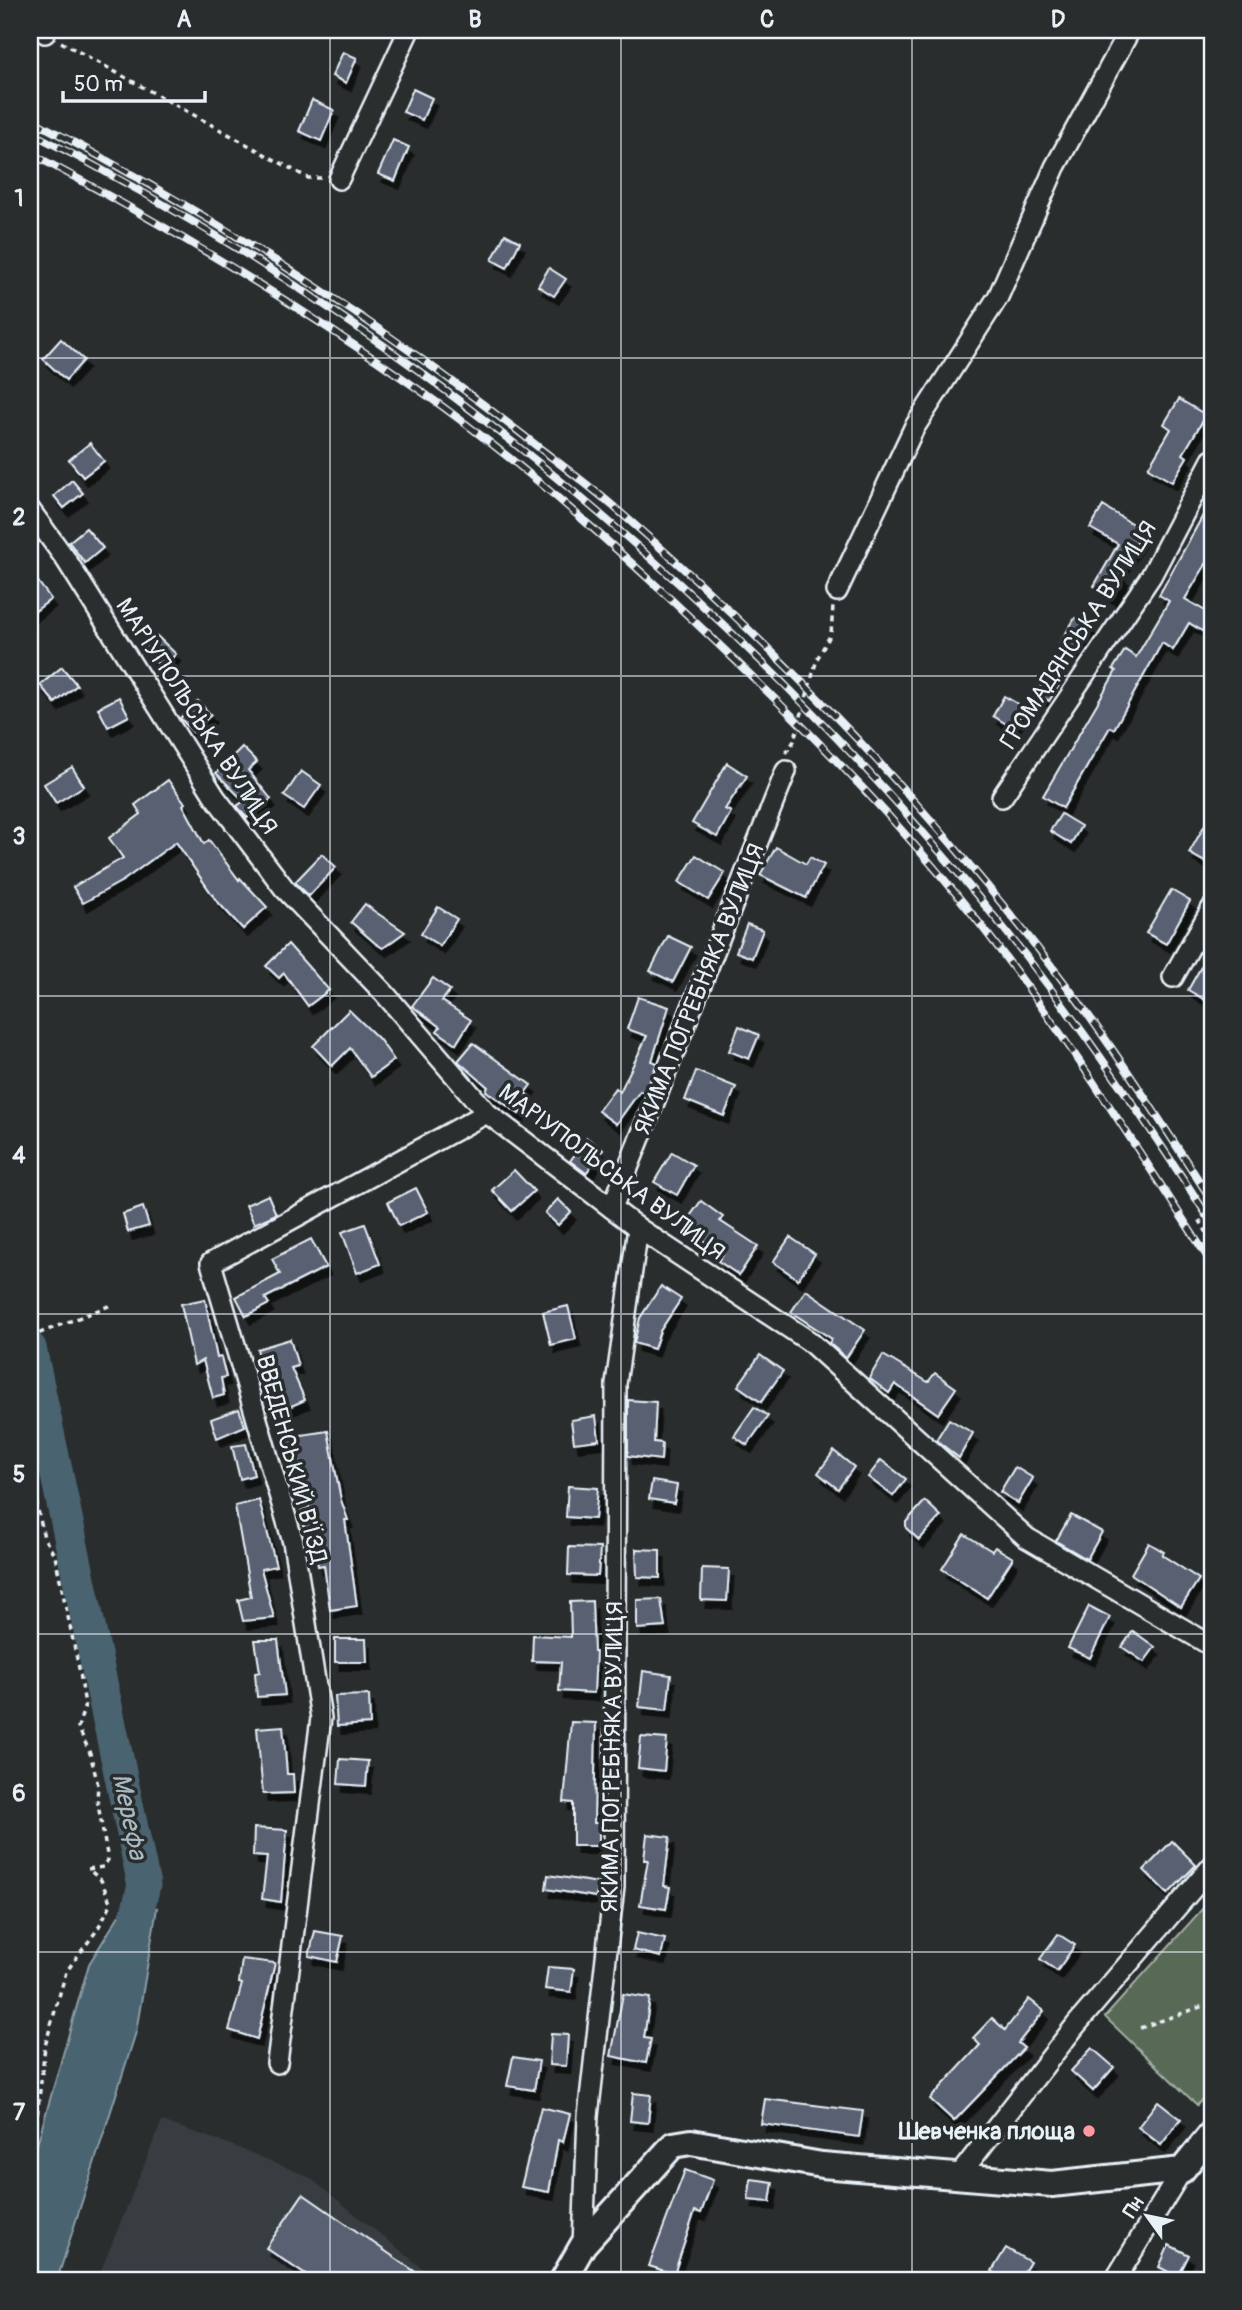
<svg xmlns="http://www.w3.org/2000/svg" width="1242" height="2310" font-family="Pangolin,sans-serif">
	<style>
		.built { fill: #383d42 }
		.green { fill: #586b55; stroke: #a0aea6; stroke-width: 2 }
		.water { fill: #4a646f; stroke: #899ca6; stroke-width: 2 }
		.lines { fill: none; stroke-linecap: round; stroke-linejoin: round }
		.river { stroke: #4a646f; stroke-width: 33 }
		.building { fill: #586172; stroke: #e8f1f8; stroke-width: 2; filter: url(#shadow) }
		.minor-casing { stroke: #e8f1f8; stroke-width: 24 }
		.tertiary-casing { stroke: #e8f1f8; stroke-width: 30 }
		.path { stroke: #e8f1f8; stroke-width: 3.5; stroke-dasharray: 5 5; stroke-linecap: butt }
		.minor { stroke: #2a2d2e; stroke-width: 19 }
		.tertiary { stroke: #2a2d2e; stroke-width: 24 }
		.rail-casing { stroke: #e8f1f8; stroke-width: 8 }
		.rail { stroke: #2a2d2e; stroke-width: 5; stroke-dasharray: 16; stroke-linecap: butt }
		.grid { fill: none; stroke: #e8f1f8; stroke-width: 2; stroke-opacity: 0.55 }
		.poi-dot { fill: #ff9aa2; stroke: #2a2d2e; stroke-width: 2.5 }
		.labels { text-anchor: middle; stroke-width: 7; stroke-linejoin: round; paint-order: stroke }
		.street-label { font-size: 24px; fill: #e8f1f8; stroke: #2a2d2e }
		.poi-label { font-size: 24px; font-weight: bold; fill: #e8f1f8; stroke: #2a2d2e; text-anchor: end }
		.water-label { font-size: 26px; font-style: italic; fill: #a9b9c1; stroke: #2a2d2e }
		.neatline { fill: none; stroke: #e8f1f8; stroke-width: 2.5 }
		.grid-label { font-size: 23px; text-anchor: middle; font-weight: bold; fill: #e8f1f8 }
	</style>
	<defs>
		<filter id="shadow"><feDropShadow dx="4.5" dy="8" stdDeviation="0" flood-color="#0009"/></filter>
	</defs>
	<rect width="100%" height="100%" fill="#2a2d2e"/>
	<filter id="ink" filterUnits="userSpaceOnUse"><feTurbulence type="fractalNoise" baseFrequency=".0143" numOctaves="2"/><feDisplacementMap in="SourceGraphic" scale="14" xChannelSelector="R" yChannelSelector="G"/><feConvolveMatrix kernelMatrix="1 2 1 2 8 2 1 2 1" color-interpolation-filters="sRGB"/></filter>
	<g filter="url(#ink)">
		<polygon class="built" points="162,2121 234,2146 309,2177 437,2280 97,2280"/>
		<polygon class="green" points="1212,1898 1212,2088 1197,2105 1105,2017"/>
		<polygon class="water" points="157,1908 136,2032 57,2280 30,2280 30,2169 89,1964 121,1912"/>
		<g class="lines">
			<polyline class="river" points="30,1348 144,1885 127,1954"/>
		</g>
		<g class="building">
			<polygon points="343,52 357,58 346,83 332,76"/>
			<polygon points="413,89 432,98 422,120 403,112"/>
			<polygon points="312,100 334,110 321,141 299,131"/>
			<polygon points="393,140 409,147 395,181 378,174"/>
			<polygon points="505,234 520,242 507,268 492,260"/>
			<polygon points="549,268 566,279 554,296 538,286"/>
			<polygon points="61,339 84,360 66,380 43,359"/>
			<polygon points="1179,399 1206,415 1183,454 1187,457 1172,482 1148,468 1171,429 1164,424"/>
			<polygon points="90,443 104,461 83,477 69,460"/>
			<polygon points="72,480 83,493 64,508 54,496"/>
			<polygon points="1212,499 1212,554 1185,599 1212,615 1212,637 1189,623 1173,650 1162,643 1114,729 1110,727 1063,808 1043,796 1116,671 1113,669 1125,650 1136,657 1169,601 1159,595"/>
			<polygon points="1103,506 1144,531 1119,573 1124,576 1112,597 1094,586 1118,544 1090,528"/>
			<polygon points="86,528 103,548 85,563 69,542"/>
			<polygon points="30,571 51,599 30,615"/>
			<polygon points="1075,618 1092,628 1077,654 1060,643"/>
			<polygon points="157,636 176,654 162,668 144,650"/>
			<polygon points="62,667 77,685 55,703 40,685"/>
			<polygon points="1048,674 1061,682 1049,701 1036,694"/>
			<polygon points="1004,696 1025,708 1013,728 993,716"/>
			<polygon points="119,697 129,716 108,727 98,708"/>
			<polygon points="198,701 211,715 193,732 180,718"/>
			<polygon points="242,747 257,762 248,770 271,799 247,818 237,806 244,801 216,773"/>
			<polygon points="727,763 747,776 725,809 731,812 717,837 692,823"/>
			<polygon points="72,767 84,786 56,803 44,784"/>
			<polygon points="301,771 321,785 304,809 284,796"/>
			<polygon points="168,780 185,803 183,805 204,844 209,840 239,880 240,878 267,907 243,929 216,900 176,842 124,880 83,903 73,887 123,858 109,838 141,814 135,805"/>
			<polygon points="1212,812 1212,866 1189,853"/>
			<polygon points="1061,814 1081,826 1071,844 1050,831"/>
			<polygon points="776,847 806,864 810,857 824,865 806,898 760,875"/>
			<polygon points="322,854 336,867 309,896 295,882"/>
			<polygon points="696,855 725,873 708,900 679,882"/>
			<polygon points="1171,890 1190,901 1166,944 1146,933"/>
			<polygon points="365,904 374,911 405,932 383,948 375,943 351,922"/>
			<polygon points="438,907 457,919 440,946 421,934"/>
			<polygon points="747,924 763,930 752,958 736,952"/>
			<polygon points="668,936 691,947 673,982 650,971"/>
			<polygon points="288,944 329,990 308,1006 284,973 279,978 266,966"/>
			<polygon points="1201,967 1212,974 1212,1004 1188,990"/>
			<polygon points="433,978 450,990 442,1001 471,1020 456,1044 437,1031 440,1027 412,1006"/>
			<polygon points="638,997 669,1007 652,1061 657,1063 645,1093 640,1091 616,1124 598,1111 615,1088 620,1092 647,1036 627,1029"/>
			<polygon points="349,1010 379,1039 394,1060 371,1077 350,1048 332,1066 313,1046"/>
			<polygon points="739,1026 759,1035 749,1059 729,1051"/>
			<polygon points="473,1043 531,1085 525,1093 531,1097 519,1114 486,1091 488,1087 458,1061"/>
			<polygon points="696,1071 736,1087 724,1116 685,1100"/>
			<polygon points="587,1138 603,1150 586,1173 570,1161"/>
			<polygon points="672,1152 694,1165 677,1195 654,1182"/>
			<polygon points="514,1170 534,1191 512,1211 492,1190"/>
			<polygon points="416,1188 428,1212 399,1226 388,1202"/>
			<polygon points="268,1195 276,1214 254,1224 246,1205"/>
			<polygon points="558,1199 571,1212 558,1225 545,1213"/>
			<polygon points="701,1201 723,1217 720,1221 758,1246 739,1275 718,1261 723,1254 683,1226"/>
			<polygon points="143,1207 149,1226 128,1232 123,1214"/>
			<polygon points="365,1224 380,1264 357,1273 342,1232"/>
			<polygon points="790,1237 815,1254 798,1279 773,1262"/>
			<polygon points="311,1239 326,1267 265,1298 269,1304 246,1316 236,1297 280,1274 272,1259"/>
			<polygon points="661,1286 681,1299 660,1331 654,1349 634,1343 640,1318"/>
			<polygon points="806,1290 865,1330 846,1358 829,1343 832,1339 791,1312"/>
			<polygon points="205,1299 217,1358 221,1357 226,1377 221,1378 224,1395 213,1398 203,1360 194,1365 181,1304"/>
			<polygon points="568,1306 576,1339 551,1345 543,1312"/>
			<polygon points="290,1339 298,1366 291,1368 305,1400 280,1411 264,1375 257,1349"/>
			<polygon points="760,1355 783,1371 761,1402 738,1386"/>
			<polygon points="883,1355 928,1382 935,1373 956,1388 938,1414 895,1384 889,1393 869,1378"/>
			<polygon points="628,1400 656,1402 654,1442 662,1443 661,1460 628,1456"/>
			<polygon points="754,1407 768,1416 747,1445 734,1436"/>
			<polygon points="239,1409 245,1426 217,1438 211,1419"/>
			<polygon points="596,1416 599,1440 574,1443 571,1420"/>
			<polygon points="949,1419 973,1433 959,1458 936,1440"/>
			<polygon points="328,1431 341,1500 348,1520 345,1520 357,1606 330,1610 324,1565 318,1566 312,1529 305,1531 301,1511 309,1508 300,1462 291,1464 288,1444 288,1437"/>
			<polygon points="246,1444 254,1475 240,1479 232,1446"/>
			<polygon points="834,1451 854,1467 838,1489 818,1473"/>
			<polygon points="881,1460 906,1479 893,1496 868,1477"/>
			<polygon points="1015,1467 1033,1478 1018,1503 1000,1492"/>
			<polygon points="652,1481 677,1485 674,1503 649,1499"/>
			<polygon points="568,1486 598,1488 595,1519 566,1517"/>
			<polygon points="259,1500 276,1566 261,1569 274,1618 243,1621 238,1600 251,1597 235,1506"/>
			<polygon points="925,1501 941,1516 919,1540 906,1528 906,1522"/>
			<polygon points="1071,1515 1102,1532 1087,1559 1056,1541"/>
			<polygon points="964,1534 992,1551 995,1547 1013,1558 987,1598 942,1569"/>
			<polygon points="1149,1543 1164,1552 1162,1555 1199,1579 1181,1607 1131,1574"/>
			<polygon points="569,1547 600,1548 598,1576 568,1575"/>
			<polygon points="636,1549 660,1550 660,1578 637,1577"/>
			<polygon points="702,1568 729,1569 727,1601 701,1600"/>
			<polygon points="661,1599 665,1627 637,1629 637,1600"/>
			<polygon points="592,1601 594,1652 596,1652 594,1693 559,1691 561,1662 532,1661 533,1635 571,1637 570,1602"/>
			<polygon points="1089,1606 1110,1617 1090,1658 1068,1648"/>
			<polygon points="1133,1631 1155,1647 1144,1662 1122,1647"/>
			<polygon points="335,1639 366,1639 367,1662 335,1662"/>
			<polygon points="255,1640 278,1640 285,1695 257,1697 255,1673 260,1672"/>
			<polygon points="643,1671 671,1675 667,1710 639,1707"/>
			<polygon points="369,1695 370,1724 337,1726 335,1696"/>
			<polygon points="571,1722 596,1723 594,1823 599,1823 599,1846 573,1846 573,1803 564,1802"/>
			<polygon points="283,1726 287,1774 293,1774 294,1793 263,1794 257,1728"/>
			<polygon points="641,1737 667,1739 664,1771 638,1768"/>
			<polygon points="340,1759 368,1761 366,1786 338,1784"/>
			<polygon points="254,1828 287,1830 281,1902 262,1899 267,1857 253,1856"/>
			<polygon points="647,1834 670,1837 664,1886 670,1887 666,1909 640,1905 648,1860 644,1860"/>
			<polygon points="1172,1841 1196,1865 1168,1894 1144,1870"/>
			<polygon points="548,1875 599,1883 596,1897 546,1889"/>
			<polygon points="315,1931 343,1936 337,1962 309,1956"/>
			<polygon points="637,1933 665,1939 661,1957 633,1950"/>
			<polygon points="1058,1934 1075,1945 1057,1971 1040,1959"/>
			<polygon points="242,1959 275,1963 257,2039 229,2030 242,1984 239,1983"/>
			<polygon points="548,1967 574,1969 571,1992 545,1989"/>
			<polygon points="623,1994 650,1998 644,2038 651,2039 646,2063 611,2056"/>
			<polygon points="1029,1999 1044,2011 1018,2043 1024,2048 954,2121 930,2099 980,2045 973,2038 992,2018 1005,2030"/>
			<polygon points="551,2034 568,2035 566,2066 549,2065"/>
			<polygon points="1092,2048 1114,2067 1093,2091 1071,2071"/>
			<polygon points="513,2057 539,2061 534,2090 507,2086"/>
			<polygon points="633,2093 651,2095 648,2123 630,2121"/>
			<polygon points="765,2099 863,2111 859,2137 761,2124"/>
			<polygon points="1158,2101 1181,2119 1161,2145 1138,2127"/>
			<polygon points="541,2107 570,2114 563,2142 558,2140 549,2192 521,2187"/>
			<polygon points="685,2170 713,2180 701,2213 695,2211 674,2274 649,2266"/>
			<polygon points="751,2179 773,2182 770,2202 748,2200"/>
			<polygon points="303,2194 427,2280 313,2280 266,2248"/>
			<polygon points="1169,2245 1189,2255 1178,2277 1159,2267"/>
			<polygon points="1006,2248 1030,2262 1019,2280 1007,2280 992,2271"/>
		</g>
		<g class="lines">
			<g class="minor-casing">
				<g id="minor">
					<polyline points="45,33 46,30"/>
					<polyline points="339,179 409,30"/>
					<polyline points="30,510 67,561 215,797 284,888 385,994 487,1113 638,1228 809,1341 1027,1538 1212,1646"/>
					<polyline points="837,591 914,428 998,297 1055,167 1130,30"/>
					<polyline points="1002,797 1151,576 1212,460"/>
					<polyline points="1173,977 1212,908"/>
					<polyline points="612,1208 786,771"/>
					<polyline points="277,2063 321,1718 293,1542 211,1263 487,1113"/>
					<polyline points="957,2178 1076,2025 1212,1866"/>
					<polyline points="583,2245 588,2116 614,1887 616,1384 638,1228"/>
					<polyline points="1115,2280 1182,2170"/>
				</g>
			</g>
			<g class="tertiary-casing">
				<polyline id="tertiary" points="563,2280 583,2245 673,2145 691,2142 822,2165 1052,2184 1182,2170 1212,2133"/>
			</g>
			<g class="path">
				<polyline points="61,42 308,178 323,178"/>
				<polyline points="786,753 794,741 817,659 831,634 833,606"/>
				<polyline points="1207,1233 1199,1219 1212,1211"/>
				<polyline points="30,1337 111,1305"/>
				<polyline points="30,1472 44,1538 55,1556 80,1673 85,1705 78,1727 90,1753 98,1785 97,1799 108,1860 103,1867 88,1869 101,1880 111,1904 97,1930 66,1972 45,2046 34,2143 30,2152"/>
				<polyline points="1140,2028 1212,2003"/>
			</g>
			<use href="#minor" class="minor"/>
			<use href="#tertiary" class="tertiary"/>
			<g class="rail-casing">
				<g id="rail">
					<path d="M30 119C204 210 368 314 523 435 553 459 584 481 613 506 771 642 918 795 1046 959 1107 1036 1159 1119 1212 1201"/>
					<path d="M30 132C393 316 719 585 979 898 1064 1000 1140 1112 1212 1223"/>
					<path d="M30 153C164 224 293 301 418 389 532 469 637 566 738 663 819 741 899 822 969 910 1058 1022 1134 1144 1212 1264"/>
				</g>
			</g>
			<use href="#rail" class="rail"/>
		</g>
	</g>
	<path class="grid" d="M330 30V2280M621 30V2280M912 30V2280M30 358H1212M30 676H1212M30 996H1212M30 1314H1212M30 1634H1212M30 1952H1212"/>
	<circle class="poi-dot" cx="1089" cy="2131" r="7"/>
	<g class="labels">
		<g class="street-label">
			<text transform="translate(1078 635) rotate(-57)" y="8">ГРОМАДЯНСЬКА ВУЛИЦЯ</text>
			<text transform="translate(197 716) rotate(57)" y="8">МАРІУПОЛЬСЬКА ВУЛИЦЯ</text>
			<text transform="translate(699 989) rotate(-68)" y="8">ЯКИМА ПОГРЕБНЯКА ВУЛИЦЯ</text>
			<text transform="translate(612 1172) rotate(37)" y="8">МАРІУПОЛЬСЬКА ВУЛИЦЯ</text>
			<text transform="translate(292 1459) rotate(75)" y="8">ВВЕДЕНСЬКИЙ В'ЇЗД</text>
			<text transform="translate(612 1757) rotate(-89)" y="8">ЯКИМА ПОГРЕБНЯКА ВУЛИЦЯ</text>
		</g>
		<g class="poi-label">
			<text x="1075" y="2139">Шевченка площа</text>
		</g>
		<g class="water-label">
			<text transform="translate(130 1816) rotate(78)" y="9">Мерефа</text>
		</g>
	</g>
	<rect width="1242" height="2310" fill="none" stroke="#2a2d2e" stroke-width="77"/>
	<g transform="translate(1147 2216) rotate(303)" stroke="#2a2d2e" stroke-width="5" paint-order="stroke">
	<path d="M0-5L12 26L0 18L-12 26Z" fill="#e8f1f8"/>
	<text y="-10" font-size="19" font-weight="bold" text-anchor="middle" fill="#e8f1f8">Пн</text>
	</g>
	<path d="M63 91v10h142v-10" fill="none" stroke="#e8f1f8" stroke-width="3.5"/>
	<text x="74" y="91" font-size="21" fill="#e8f1f8" stroke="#2a2d2e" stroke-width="5" paint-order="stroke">50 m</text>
	<rect x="38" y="38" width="1166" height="2234" class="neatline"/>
	<g class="grid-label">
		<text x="184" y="27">A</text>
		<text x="475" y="27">B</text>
		<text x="767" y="27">C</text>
		<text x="1058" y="27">D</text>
		<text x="19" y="206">1</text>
		<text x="19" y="525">2</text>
		<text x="19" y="844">3</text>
		<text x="19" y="1163">4</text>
		<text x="19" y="1482">5</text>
		<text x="19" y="1801">6</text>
		<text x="19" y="2120">7</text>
	</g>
</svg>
